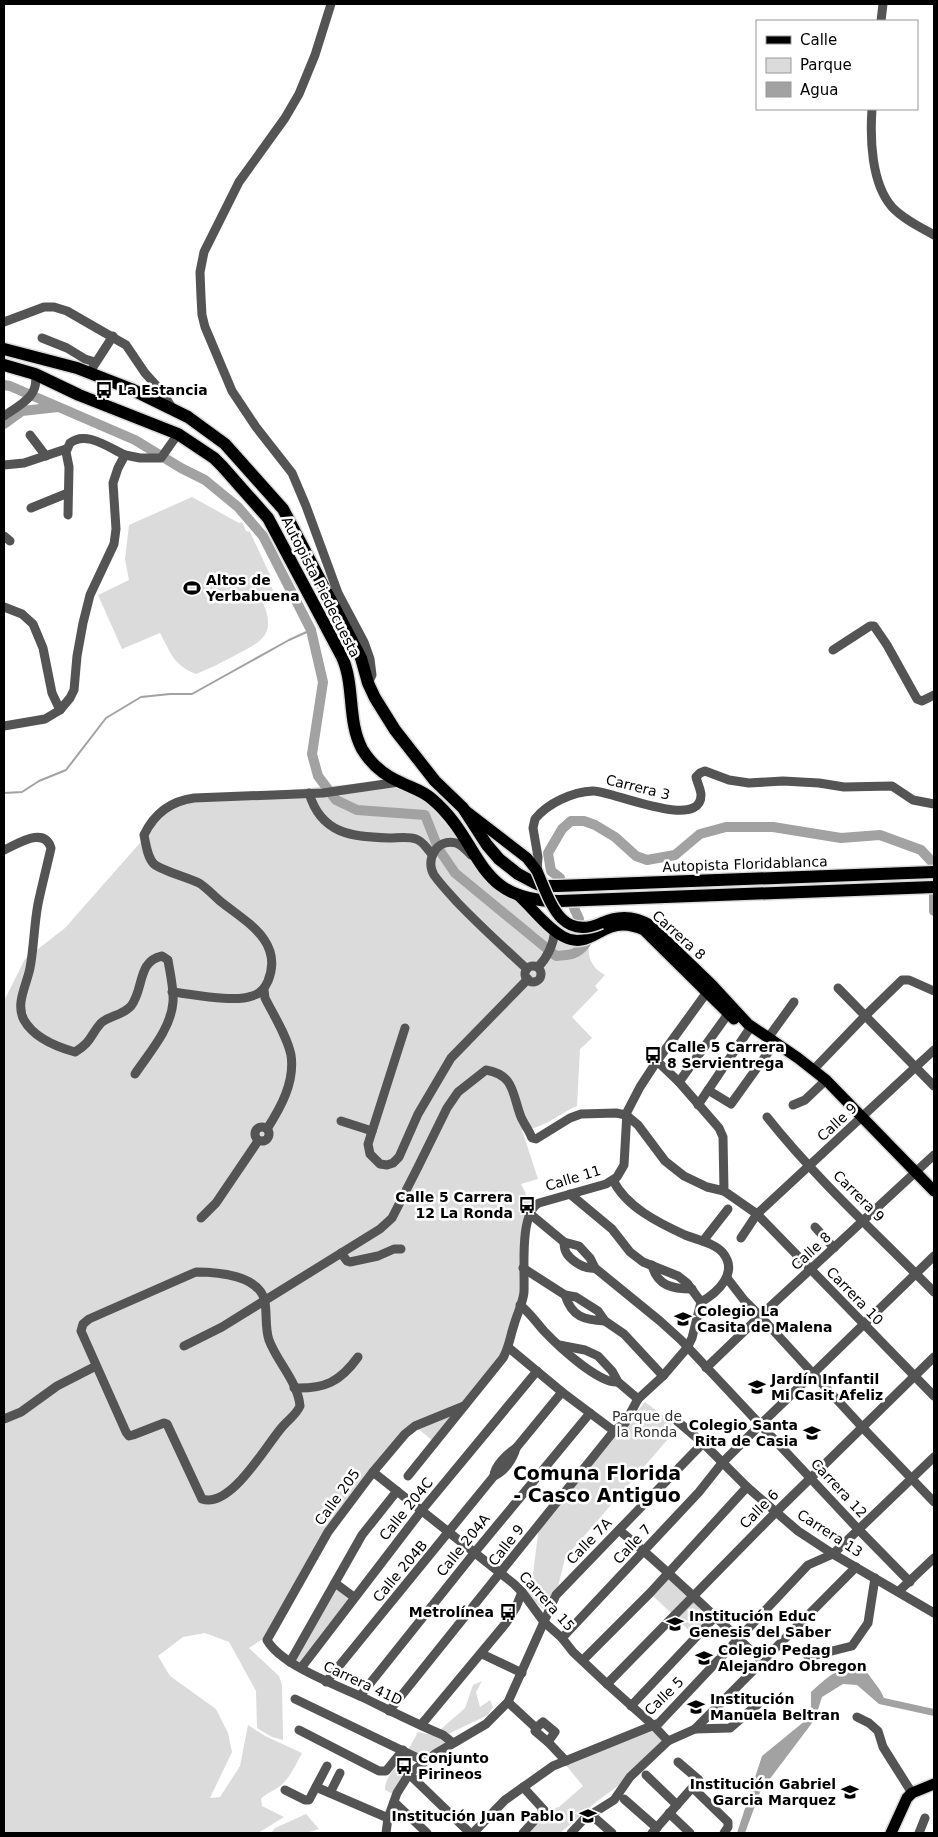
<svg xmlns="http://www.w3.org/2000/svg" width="938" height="1837" font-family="'DejaVu Sans',sans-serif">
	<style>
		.green { fill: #dbdbdb }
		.water { fill: #a2a2a2 }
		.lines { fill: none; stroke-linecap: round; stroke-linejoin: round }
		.stream { stroke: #a2a2a2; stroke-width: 2 }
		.river { stroke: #a2a2a2; stroke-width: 10 }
		.major-casing { stroke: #dbdbdb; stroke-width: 14 }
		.highway-casing { stroke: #dbdbdb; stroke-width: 15 }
		.minor { stroke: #545454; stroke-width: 9 }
		.major { stroke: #000; stroke-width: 11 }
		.highway { stroke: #000; stroke-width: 12 }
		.major-bridge-casing { stroke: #dbdbdb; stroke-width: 14; stroke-linecap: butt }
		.major-bridge { stroke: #000; stroke-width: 11 }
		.labels { text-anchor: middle; stroke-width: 5; stroke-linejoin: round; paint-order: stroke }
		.poi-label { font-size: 14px; font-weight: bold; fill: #000; stroke: #fff; text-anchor: start }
		.street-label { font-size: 14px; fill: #000; stroke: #fff }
		.park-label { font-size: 14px; fill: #323232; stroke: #fff }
		.district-label { font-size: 19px; font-weight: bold; fill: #000; stroke: #fff }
	</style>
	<rect width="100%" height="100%" fill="#fff"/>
	<g class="green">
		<path d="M192 497 239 523 242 522 246 531 250 532 273 581 270 584 274 593 261 598C278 635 263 641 232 657 220 663 209 669 196 674 173 665 171 653 160 633L122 649 98 595 129 580 125 559 129 525Z"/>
		<path d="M384 781 423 799 438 815 458 839 486 882 502 895 520 903 537 918 589 943C587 958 592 968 605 975L595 986 598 990 572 1017 592 1038 580 1049 577 1106C558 1114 544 1129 522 1130L538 1179 521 1184 530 1202 525 1213 519 1263 521 1293 507 1347 434 1442 416 1427 328 1531 266 1637 249 1648 279 1676 282 1685 283 1740 272 1737 257 1728 256 1691 229 1642 205 1633 183 1637 158 1656 170 1676 216 1709 228 1733 232 1752 210 1798 220 1797 240 1766 248 1725 265 1736 302 1753C296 1764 290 1778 280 1786 274 1791 266 1793 261 1799L262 1806 284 1817 258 1833H4V1001L25 959 65 928 146 836C161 809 177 805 205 798Z"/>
		<polygon points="645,1402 673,1423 670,1426 675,1431 565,1558 557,1591 543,1609 524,1593 532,1582 539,1526"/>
		<polygon points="669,1573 715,1617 696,1637 650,1593"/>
		<polygon points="335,1584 352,1598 301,1666 293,1659"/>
		<polygon points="482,1681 476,1692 480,1707 490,1700 493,1707 488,1715 446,1735 440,1730 465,1708 473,1685"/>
		<polygon points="653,1728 667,1741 630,1777 596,1802 560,1833 524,1833 546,1810 559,1807 583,1786 565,1764"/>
		<polygon points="418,1732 444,1737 447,1745 418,1761 406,1754"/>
		<path d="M402 1762 409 1768V1772L393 1794 385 1790C384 1781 394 1767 402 1762Z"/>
		<polygon points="306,1814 319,1829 306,1833 271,1833 275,1828"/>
	</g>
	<path class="water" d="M860 1663 880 1690 884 1698 934 1709V1716L879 1704 857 1685 843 1684 822 1697 815 1719 760 1792 745 1833H737L762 1756 811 1716V1692C824 1680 841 1665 860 1663Z"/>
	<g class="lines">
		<polyline class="stream" points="4,793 22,792 39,781 66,770 106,718 141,697 170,694 192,694 289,640 311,630"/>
		<g class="river">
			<path d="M4 385 10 386 135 440 181 468 205 480 238 507 263 536 311 630 323 682 312 754 318 776 336 800 357 810 425 815 438 848 455 873 556 956C569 955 578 955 586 943"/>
			<polyline points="4,424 22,411 58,407"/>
			<polyline points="560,878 551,871 548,853 562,829 571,821 584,821 595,825 615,837 636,856 647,860 675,855 700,834 726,827 773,827 841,838 880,835 921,850 934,864"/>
			<polyline points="934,885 934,911"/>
			<polyline points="574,908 579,919"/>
		</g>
		<g class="major-casing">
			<g id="major">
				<polyline points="466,811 527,858 537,871"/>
				<path d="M519 896C533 909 547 928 564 937 583 947 594 933 611 927 622 923 633 925 644 930L734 1019"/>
				<path d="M601 923C618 915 633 915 650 925L712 985 748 1024 798 1058 826 1080 934 1191"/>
				<polyline points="891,1833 907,1798 912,1793 934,1784"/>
			</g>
		</g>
		<g class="highway-casing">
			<g id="highway">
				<polyline points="4,349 77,368 131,389 188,417 225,444 283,509 361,658 368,683 375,698 395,730 435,781 463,808 487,845 499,859 518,874 535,883 542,886 558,886 934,872"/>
				<path d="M4 365 35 374 79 395 178 434 214 458 222 466 268 518 342 657C355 685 347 721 362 749 371 764 385 776 402 783 412 788 423 791 432 799 484 843 473 902 560 901L934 887"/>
			</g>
		</g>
		<g class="minor">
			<polyline points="331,4 315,55 299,94 285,118 239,182 204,252 200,272 201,297 202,315 205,327 232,391 256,427 292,473 306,506 338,593 364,642 370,659 372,675 368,683"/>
			<polyline points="881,21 883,4"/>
			<path d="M872 109C870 138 871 183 892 207 903 219 920 227 934 235"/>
			<polyline points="4,322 44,307 54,307 67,311 126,345 145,373 163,393 172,408"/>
			<polyline points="42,338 67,348 85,359 95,362"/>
			<polyline points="93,367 113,336"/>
			<path d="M4 416C20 405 40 396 35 374"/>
			<polyline points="30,435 46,456"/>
			<polyline points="4,465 24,463 66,449"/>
			<polyline points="31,508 68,493"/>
			<path d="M68 515 69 467 66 452 70 443C86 430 109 448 125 455"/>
			<polyline points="4,536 10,541"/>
			<polyline points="4,607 22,614 33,624 43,648 52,693 60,710"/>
			<polyline points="833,650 870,626 874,626 887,645 917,699 922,701 934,695"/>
			<polyline points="4,726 45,719 60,710 70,698 74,690 77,656 83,623 90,595 114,544 116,529 113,483 118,468 125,455 140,458 161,458 178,434"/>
			<path d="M309 793C321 834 352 837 389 838 397 838 408 836 416 839 423 841 427 849 432 854"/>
			<path d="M4 850C18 844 44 826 51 848 47 866 42 885 38 904 34 925 34 947 30 968 27 984 15 1004 24 1020 34 1038 57 1047 75 1052 92 1042 90 1035 101 1023 110 1015 122 1016 131 1006 144 990 137 961 162 956L168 960C170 973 174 989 173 1002 171 1029 149 1053 135 1074"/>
			<path d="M471 855C466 850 462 845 456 843 436 838 425 861 434 875 441 885 449 893 457 902 479 925 503 947 527 969"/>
			<path d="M537 871 538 857 533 828 535 819C548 803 572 792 593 791 610 790 701 832 701 795 701 790 697 782 696 777L700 773 705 771 729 780 749 783 783 781 819 783 844 787 892 786 913 800 934 804"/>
			<circle cx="533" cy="974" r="8"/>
			<path d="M538 967C548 957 553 945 555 931"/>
			<polyline points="838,988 934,1086"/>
			<path d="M264 990 265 998C274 1016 287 1036 291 1055 295 1082 281 1107 267 1129"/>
			<path d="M172 992C192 994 234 1003 252 996 260 994 265 988 268 981 284 941 246 922 220 901 213 895 207 888 199 883 189 878 160 870 154 864 147 857 146 844 144 835 154 814 171 801 194 798L323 793 399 782"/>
			<polyline points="405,1028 368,1144 370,1154 380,1164 387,1165 393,1163 399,1157 418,1114 451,1058 528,979"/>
			<polyline points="768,1038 794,1002"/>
			<polyline points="657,1061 679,1082 719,1128 723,1137 724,1191 757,1214 934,1396"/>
			<polyline points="813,1070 865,1016 902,980 909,980 934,991"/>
			<polyline points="679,1082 728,1014"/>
			<polyline points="708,1090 731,1104 772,1047"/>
			<polyline points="698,1105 748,1031"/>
			<polyline points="793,1105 805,1100 826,1080"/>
			<path d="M767 1117C817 1180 878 1235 934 1292"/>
			<polyline points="341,1121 372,1131"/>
			<circle cx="262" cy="1134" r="7"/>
			<polyline points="570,1194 612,1229 630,1252 643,1262 678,1276 687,1283 701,1302"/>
			<polyline points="529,1213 564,1242 579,1246 590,1258 595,1268 660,1321 681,1340 859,1530 910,1582"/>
			<polyline points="201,1218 216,1203 258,1141"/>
			<polyline points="815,1227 834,1248"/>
			<polyline points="741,1238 757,1214 934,1050"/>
			<polyline points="703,1241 728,1209"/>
			<path d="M564 1242C564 1246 565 1251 567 1254 573 1262 586 1270 595 1268"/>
			<polyline points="341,1253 347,1261 350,1262 378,1256 394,1249 401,1249"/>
			<path d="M652 1265C657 1286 673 1289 692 1289"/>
			<polyline points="523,1268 565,1295 576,1297 598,1311 605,1321 624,1334 663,1376"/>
			<path d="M196 1272C218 1272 260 1275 265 1302 267 1314 265 1329 269 1340 277 1362 298 1382 300 1406 296 1415 289 1419 283 1426 266 1445 231 1509 202 1499L167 1424 164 1423 133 1435 129 1436 126 1432 81 1331 83 1324 89 1319Z"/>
			<polyline points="727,1278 744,1300 760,1316 863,1428 934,1502"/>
			<path d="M565 1295C572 1317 584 1320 605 1321"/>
			<path d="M520 1305C530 1313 536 1322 544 1331 558 1346 599 1384 618 1382"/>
			<polyline points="559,1345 585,1350 598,1356 612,1371 618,1382 638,1399"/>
			<path d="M184 1346 222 1327 380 1229 392 1218 418 1167 447 1108 458 1092 486 1070C515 1075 512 1094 521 1117 524 1124 529 1130 532 1138L536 1139 570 1118 581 1114 616 1113 626 1115 638 1125 665 1161 684 1176 707 1187 724 1191"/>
			<polyline points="509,1348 562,1392 614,1431"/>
			<polyline points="706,1368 760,1316 934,1155"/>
			<path d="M294 1388C325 1389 340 1382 358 1357"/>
			<polyline points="4,1419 21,1412 57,1386 96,1366"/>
			<polyline points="677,1421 703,1443 747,1487 798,1531 833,1554 934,1613"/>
			<polyline points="373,1472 514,1584 522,1592 544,1622 562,1638 573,1652 607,1684 654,1726 668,1741"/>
			<path d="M408 1476 503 1358C509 1347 510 1337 514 1325 517 1314 523 1303 524 1292 525 1271 519 1213 539 1203L606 1184 617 1177 624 1165 627 1112 640 1087 657 1061 710 988"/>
			<path d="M494 1476C494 1466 508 1453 516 1448L562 1392"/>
			<path d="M619 1530C669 1571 715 1617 762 1661"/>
			<polyline points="335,1583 354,1597"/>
			<polyline points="899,1591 934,1558"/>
			<polyline points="562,1638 699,1492 722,1463 760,1425 934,1256"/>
			<polyline points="482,1654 522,1673"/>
			<polyline points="808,1657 852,1646 868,1623 875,1578"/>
			<polyline points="583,1660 650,1593 747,1487"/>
			<polyline points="290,1662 362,1535 397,1491"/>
			<polyline points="301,1668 422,1510 537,1371"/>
			<path d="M326 1682 494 1476C505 1471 513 1459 516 1448"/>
			<polyline points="607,1684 775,1513 934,1357"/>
			<polyline points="360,1696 475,1552 590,1413"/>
			<polyline points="295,1699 424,1761"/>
			<polyline points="508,1702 536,1728 535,1731 548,1742 566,1761"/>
			<polyline points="631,1706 715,1617"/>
			<path d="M389 1711 614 1431 625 1423 638 1399 663 1376 687 1348 692 1338 701 1302C717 1293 739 1273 723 1253 715 1243 697 1240 685 1235 659 1223 626 1207 613 1180"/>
			<polyline points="857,1717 869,1723 878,1731 883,1747 912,1793"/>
			<polyline points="421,1725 506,1623 516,1607 522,1592"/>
			<polyline points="536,1728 543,1722 555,1732 548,1742"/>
			<polyline points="695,1729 856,1567"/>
			<polyline points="299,1730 379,1771 386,1771 403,1750"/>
			<path d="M453 1743 443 1735C416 1724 389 1710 362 1697 336 1685 281 1665 267 1640L328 1532 373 1472 405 1434 415 1426 464 1406"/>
			<polyline points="409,1774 470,1833"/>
			<polyline points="646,1775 677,1805"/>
			<polyline points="316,1787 388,1818"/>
			<polyline points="693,1788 728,1822 728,1827 724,1833"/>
			<polyline points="285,1790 305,1800 309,1800 327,1766"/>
			<polyline points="330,1793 340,1773"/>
			<polyline points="624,1799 657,1828"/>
			<polyline points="394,1802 427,1833"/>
			<polyline points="669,1813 690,1833"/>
			<polyline points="596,1819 612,1833"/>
			<polyline points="386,1833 388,1818 397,1793 409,1774 435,1754 486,1724 508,1702 556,1595 703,1443"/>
			<polyline points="473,1833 505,1800 553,1766 659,1723 808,1565 833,1554 934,1457"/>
			<polyline points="523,1833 544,1810 523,1787"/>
			<polyline points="571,1833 584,1819 614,1800 630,1777 668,1741 695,1729 730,1728 758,1704"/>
			<polyline points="652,1833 699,1780 678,1762"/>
			<polyline points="919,1833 925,1818"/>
		</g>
		<use href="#major" class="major"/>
		<use href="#highway" class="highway"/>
		<g class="major-bridge-casing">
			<path id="major-bridge" d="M537 871C550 901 560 941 601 923"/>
		</g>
		<use href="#major-bridge" class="major-bridge"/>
	</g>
	<defs>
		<g id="bus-bare" transform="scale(1.35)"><path d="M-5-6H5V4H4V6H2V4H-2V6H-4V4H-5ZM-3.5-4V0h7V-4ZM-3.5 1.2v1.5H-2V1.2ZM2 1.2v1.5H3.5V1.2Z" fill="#000" stroke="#fff" stroke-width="2.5" paint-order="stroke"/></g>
		<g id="stadium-bare" transform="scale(1.35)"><path d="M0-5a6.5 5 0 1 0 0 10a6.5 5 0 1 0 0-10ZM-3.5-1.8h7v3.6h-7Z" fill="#000" stroke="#fff" stroke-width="2.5" paint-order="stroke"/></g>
		<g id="school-bare" transform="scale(1.35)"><path d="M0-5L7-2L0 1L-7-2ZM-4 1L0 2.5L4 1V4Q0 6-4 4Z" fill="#000" stroke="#fff" stroke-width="2.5" paint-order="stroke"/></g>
	</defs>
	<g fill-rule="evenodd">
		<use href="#bus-bare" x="104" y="390"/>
		<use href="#stadium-bare" x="192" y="588"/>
		<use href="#bus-bare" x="653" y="1055"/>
		<use href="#bus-bare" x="527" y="1205"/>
		<use href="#school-bare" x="683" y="1319"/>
		<use href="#school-bare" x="757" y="1387"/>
		<use href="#school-bare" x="812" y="1433"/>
		<use href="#bus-bare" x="508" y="1612"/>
		<use href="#school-bare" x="675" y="1624"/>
		<use href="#school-bare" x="704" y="1658"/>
		<use href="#school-bare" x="696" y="1707"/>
		<use href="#bus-bare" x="404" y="1766"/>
		<use href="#school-bare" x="850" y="1792"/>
		<use href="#school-bare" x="588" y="1816"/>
	</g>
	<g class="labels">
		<g class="poi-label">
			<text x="118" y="395">La Estancia</text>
			<text x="206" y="585">Altos de<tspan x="206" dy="16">Yerbabuena</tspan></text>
			<text x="667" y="1052">Calle 5 Carrera<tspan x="667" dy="16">8 Servientrega</tspan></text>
			<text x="513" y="1202" text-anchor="end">Calle 5 Carrera<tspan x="513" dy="16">12 La Ronda</tspan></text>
			<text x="697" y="1316">Colegio La<tspan x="697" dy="16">Casita de Malena</tspan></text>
			<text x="771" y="1384">Jardín Infantil<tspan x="771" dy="16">Mi Casit Afeliz</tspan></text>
			<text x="798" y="1430" text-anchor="end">Colegio Santa<tspan x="798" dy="16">Rita de Casia</tspan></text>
			<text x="494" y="1617" text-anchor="end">Metrolínea</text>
			<text x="689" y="1621">Institución Educ<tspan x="689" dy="16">Genesis del Saber</tspan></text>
			<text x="718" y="1655">Colegio Pedag<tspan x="718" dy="16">Alejandro Obregon</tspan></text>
			<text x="710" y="1704">Institución<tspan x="710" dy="16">Manuela Beltran</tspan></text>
			<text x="418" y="1763">Conjunto<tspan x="418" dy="16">Pirineos</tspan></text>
			<text x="836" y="1789" text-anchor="end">Institución Gabriel<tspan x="836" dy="16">Garcia Marquez</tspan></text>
			<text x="574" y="1821" text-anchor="end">Institución Juan Pablo I</text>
		</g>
		<g class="street-label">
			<text transform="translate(321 587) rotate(63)" y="5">Autopista Piedecuesta</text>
			<text transform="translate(638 787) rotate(14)" y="5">Carrera 3</text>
			<text transform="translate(745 864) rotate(-2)" y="5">Autopista Floridablanca</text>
			<text transform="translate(679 935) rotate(42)" y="5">Carrera 8</text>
			<text transform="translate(837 1122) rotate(-43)" y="5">Calle 9</text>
			<text transform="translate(573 1178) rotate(-17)" y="5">Calle 11</text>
			<text transform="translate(859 1196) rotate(45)" y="5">Carrera 9</text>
			<text transform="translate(811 1251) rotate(-43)" y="5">Calle 8</text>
			<text transform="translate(855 1296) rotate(46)" y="5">Carrera 10</text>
			<text transform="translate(839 1488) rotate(47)" y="5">Carrera 12</text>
			<text transform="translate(337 1497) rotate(-54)" y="5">Calle 205</text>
			<text transform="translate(406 1509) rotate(-51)" y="5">Calle 204C</text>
			<text transform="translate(759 1509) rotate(-45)" y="5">Calle 6</text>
			<text transform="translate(830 1533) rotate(33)" y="5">Carrera 13</text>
			<text transform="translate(589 1541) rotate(-46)" y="5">Calle 7A</text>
			<text transform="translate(632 1544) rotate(-47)" y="5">Calle 7</text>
			<text transform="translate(463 1545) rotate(-51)" y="5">Calle 204A</text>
			<text transform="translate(506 1545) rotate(-52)" y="5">Calle 9</text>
			<text transform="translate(400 1571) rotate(-50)" y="5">Calle 204B</text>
			<text transform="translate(547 1601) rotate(48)" y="5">Carrera 15</text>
			<text transform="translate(363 1683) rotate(25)" y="5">Carrera 41D</text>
			<text transform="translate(664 1696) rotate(-44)" y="5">Calle 5</text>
		</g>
		<g class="park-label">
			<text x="647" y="1421">Parque de<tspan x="647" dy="16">la Ronda</tspan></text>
		</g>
		<g class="district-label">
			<text x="597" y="1480">Comuna Florida<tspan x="597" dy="22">- Casco Antiguo</tspan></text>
		</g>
	</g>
	<rect width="938" height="1837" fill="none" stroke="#000000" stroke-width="10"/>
	<rect x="756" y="20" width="162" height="90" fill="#ffffff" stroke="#999999"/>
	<rect x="766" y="36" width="25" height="8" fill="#000000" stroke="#999999"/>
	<text x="800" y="45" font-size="15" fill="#000000">Calle</text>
	<rect x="766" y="58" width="25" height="15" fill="#dbdbdb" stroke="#999999"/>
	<text x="800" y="70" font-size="15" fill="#000000">Parque</text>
	<rect x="766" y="82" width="25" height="15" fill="#a2a2a2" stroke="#999999"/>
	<text x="800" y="95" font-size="15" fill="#000000">Agua</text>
</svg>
